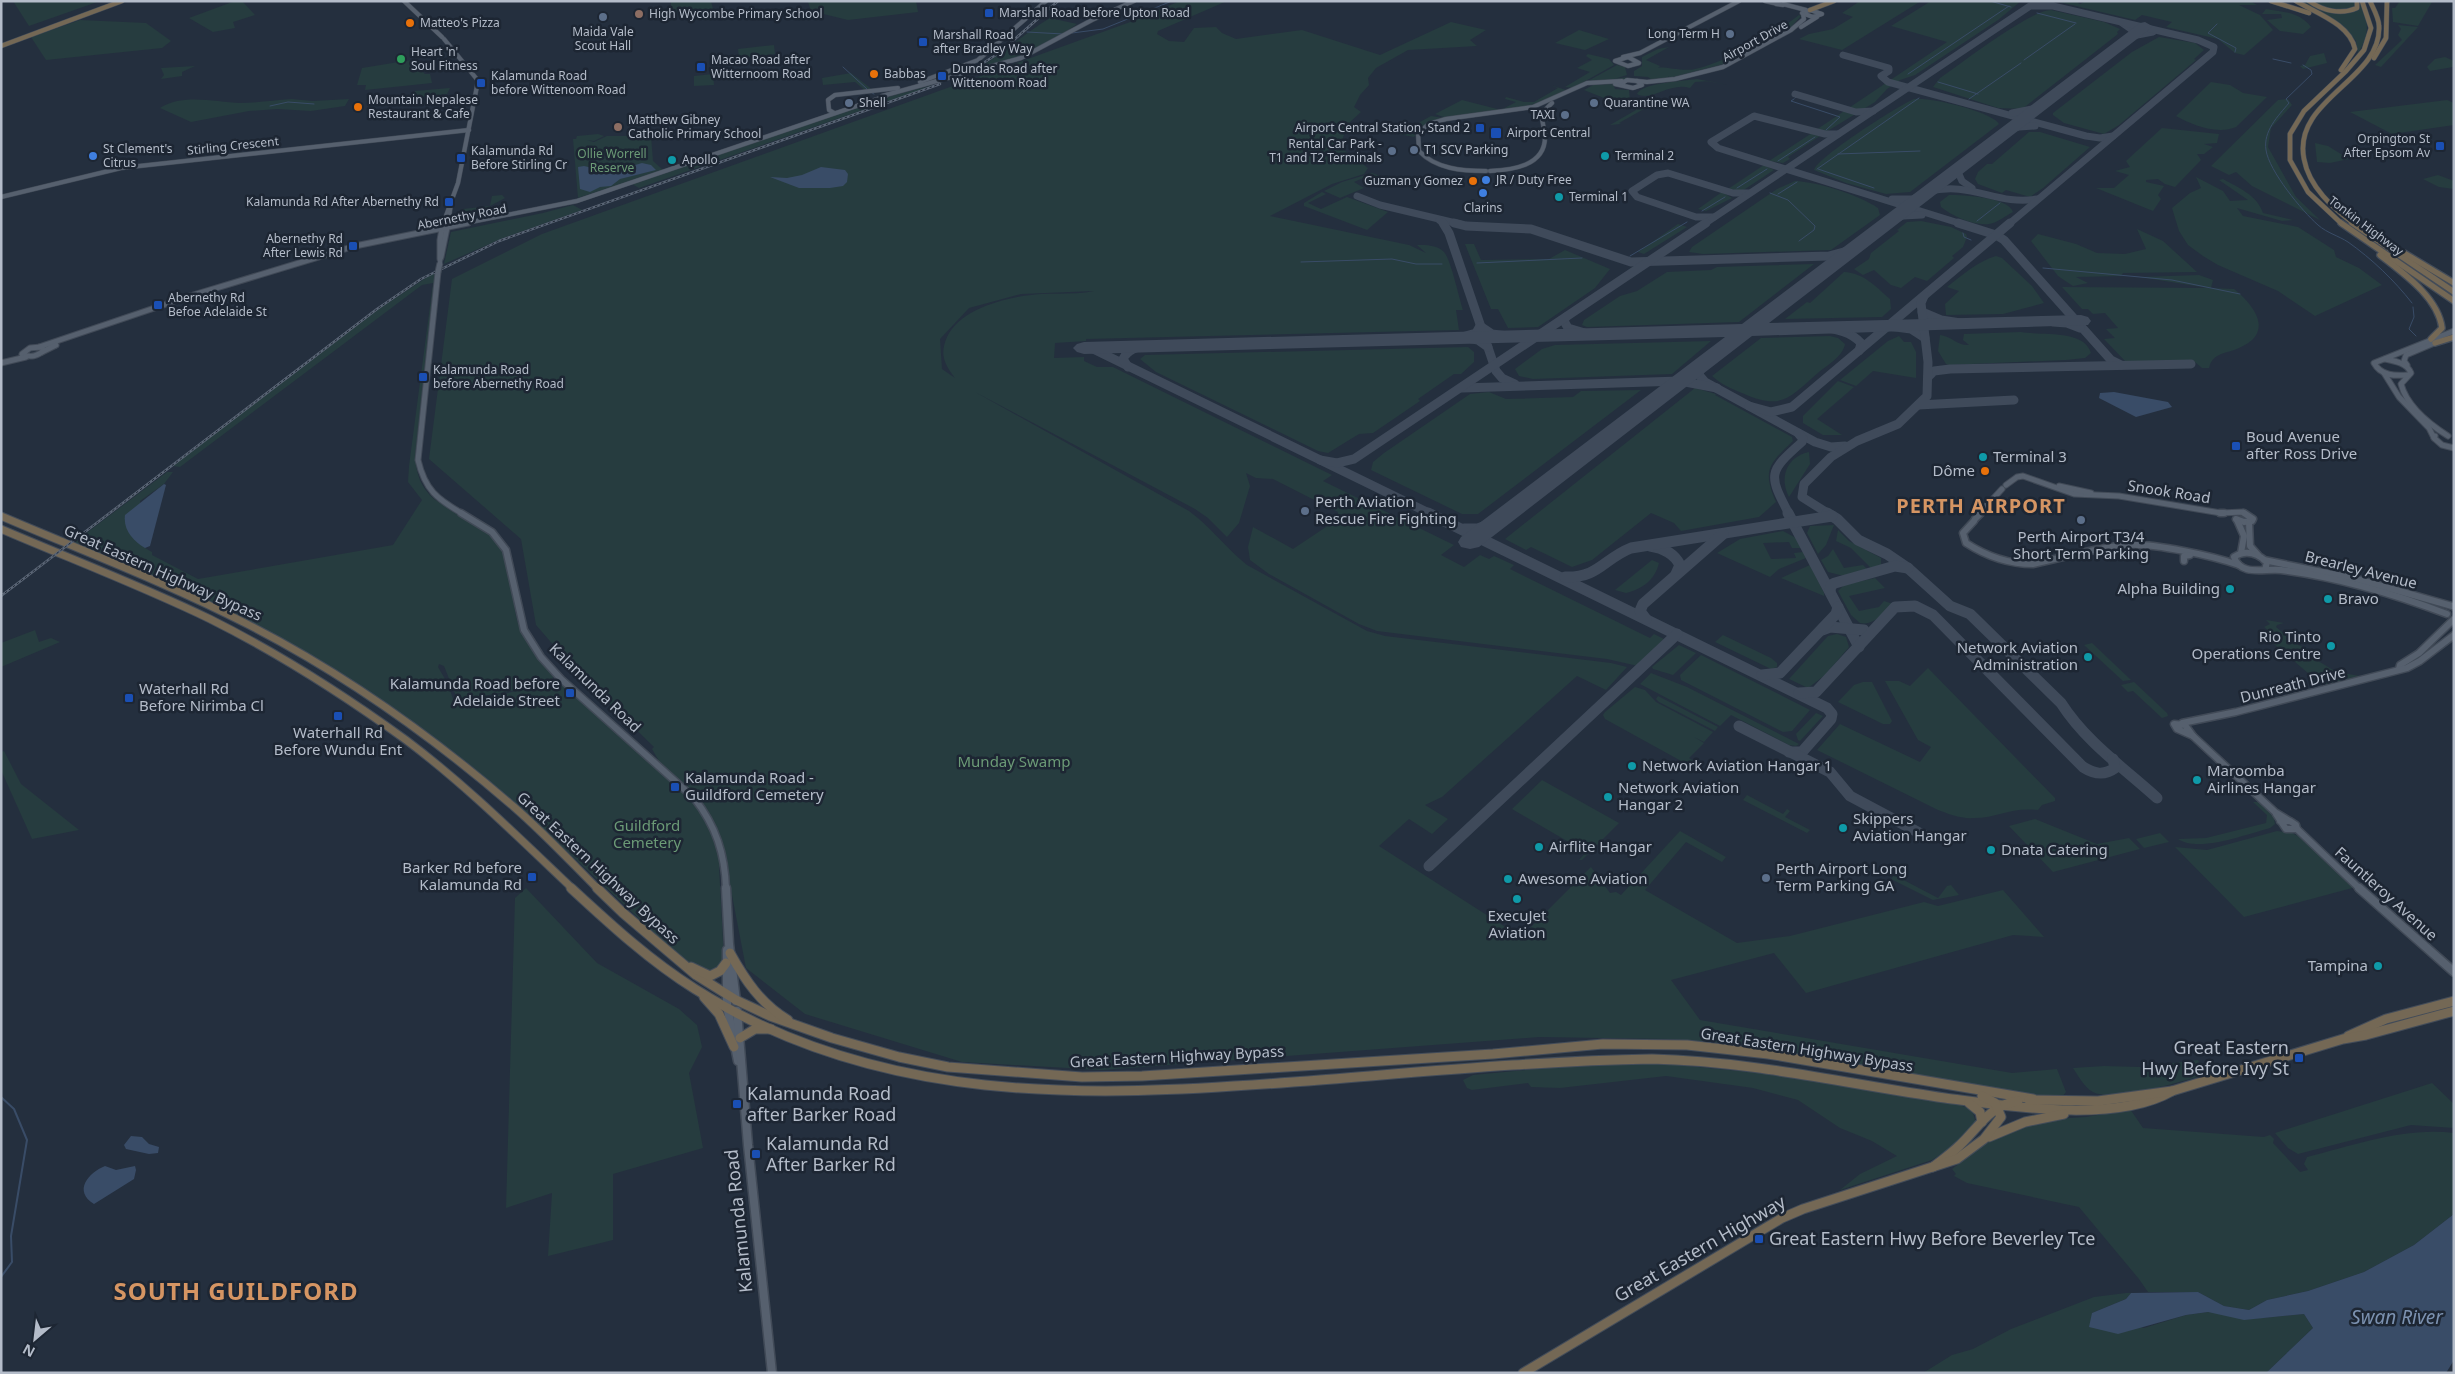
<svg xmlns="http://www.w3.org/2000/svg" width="2455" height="1374" font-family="'Noto Sans',sans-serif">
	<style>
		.green { fill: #263c3f; fill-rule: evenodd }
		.water { fill: #394c67 }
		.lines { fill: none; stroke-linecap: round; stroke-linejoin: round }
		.stream-far1 { stroke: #394c67; stroke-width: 1 }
		.stream { stroke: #394c67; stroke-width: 2 }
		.taxiway-far2 { stroke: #3f4a5a; stroke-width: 7 }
		.taxiway-far1 { stroke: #3f4a5a; stroke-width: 9 }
		.taxiway { stroke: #3f4a5a; stroke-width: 11 }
		.runway { fill: #3f4a5a; fill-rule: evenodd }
		.major-far3-casing { stroke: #414a57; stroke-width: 5 }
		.major-far2-casing { stroke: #414a57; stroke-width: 7 }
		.major-far1-casing { stroke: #414a57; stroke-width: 9 }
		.major-casing { stroke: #414a57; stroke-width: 11 }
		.highway-far3-casing { stroke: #434c59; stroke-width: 5.5 }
		.highway-far2-casing { stroke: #434c59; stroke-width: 8 }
		.highway-far1-casing { stroke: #434c59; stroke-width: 9 }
		.highway-casing { stroke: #434c59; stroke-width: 11 }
		.major-far3 { stroke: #56606e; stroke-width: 4 }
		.major-far2 { stroke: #56606e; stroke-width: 5 }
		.major-far1 { stroke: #56606e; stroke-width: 6 }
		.major { stroke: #56606e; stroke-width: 8 }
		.highway-far3 { stroke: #746855; stroke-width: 4.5 }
		.highway-far2 { stroke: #746855; stroke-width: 5.5 }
		.highway-far1 { stroke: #746855; stroke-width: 7 }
		.highway { stroke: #746855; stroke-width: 9 }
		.rail-casing { stroke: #5a6575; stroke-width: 2.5 }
		.rail { stroke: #1d2633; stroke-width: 1; stroke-dasharray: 2.5; stroke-linecap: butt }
		.major-bridge-casing { stroke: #414a57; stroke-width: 7; stroke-linecap: butt }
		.major-bridge { stroke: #56606e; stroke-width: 5 }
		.transit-dot { fill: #1a4fb4; stroke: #1d2633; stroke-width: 2 }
		.education-dot { fill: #8d6e63; stroke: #1d2633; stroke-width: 2 }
		.service-dot { fill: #5c6f8a; stroke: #1d2633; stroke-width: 2 }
		.food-dot { fill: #e8710a; stroke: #1d2633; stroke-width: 2 }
		.leisure-dot { fill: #2e9e5b; stroke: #1d2633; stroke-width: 2 }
		.shop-dot { fill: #3f7fe0; stroke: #1d2633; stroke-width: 2 }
		.culture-dot { fill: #0f9aa8; stroke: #1d2633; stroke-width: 2 }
		.labels { text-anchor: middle; stroke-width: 5; stroke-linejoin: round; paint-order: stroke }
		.far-poi-label { font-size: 12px; fill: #b4bcc9; stroke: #1d2633; text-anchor: start }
		.far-street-label { font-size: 12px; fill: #b4bcc9; stroke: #1d2633 }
		.far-park-label { font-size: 12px; fill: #6b9a76; stroke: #1d2633 }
		.poi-label { font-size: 15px; fill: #b4bcc9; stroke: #1d2633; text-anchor: start }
		.street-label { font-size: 15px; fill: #b4bcc9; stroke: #1d2633 }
		.park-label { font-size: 15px; fill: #6b9a76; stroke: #1d2633 }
		.near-poi-label { font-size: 18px; fill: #b4bcc9; stroke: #1d2633; text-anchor: start }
		.near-street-label { font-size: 18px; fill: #b4bcc9; stroke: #1d2633 }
		.near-water-label { font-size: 19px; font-style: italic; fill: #7c92b1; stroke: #1d2633 }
		.district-label { font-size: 20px; font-weight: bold; letter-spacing: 1px; fill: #d59563; stroke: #1d2633 }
		.near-district-label { font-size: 24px; font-weight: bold; letter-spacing: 1px; fill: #d59563; stroke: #1d2633 }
	</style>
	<rect width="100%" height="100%" fill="#242f3e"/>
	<g class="green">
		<polygon points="13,1 100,1 29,26"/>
		<polygon points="235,1 242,1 255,15 233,22 235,28 213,32 189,18"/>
		<polygon points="671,1 711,1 713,9 671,13"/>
		<polygon points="810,1 916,1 918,12 848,20 811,11 808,2"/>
		<path d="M1180 1H1227L1158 31 1157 34 1169 41 1184 42 1194 28 1216 27 1222 33 1236 39 1302 30 1380 55 1451 22 1486 30 1470 40 1477 46 1408 50 1376 68 1368 78 1369 85 1360 95 1354 107 1361 112 1350 122 1343 137 1346 149 1344 150 1368 168 1364 174 1332 184 1270 216 1409 245 1426 253 1417 245C1426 245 1438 245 1444 252 1451 260 1459 298 1463 310H1456L1459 330 1086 339V341L1055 343 1054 358 1084 357V361L1097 367H1113L1332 475 1323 481 1454 545 1441 555 1464 567 1480 555 1489 559 1494 556 1514 565 1510 569 1650 638 1654 634 1664 639 1638 666 1607 659 1377 631 1359 624 1269 574 1250 560 1248 547 1253 527 1293 549 1338 519V512L1273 479 1256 478 1246 473 1250 486 1239 523 1227 537 1208 518 1195 509 975 392 1189 511C1211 527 1226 548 1247 565L1367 631 1385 636 1611 663 1627 667 1606 690 1577 676 1442 797 1425 805 1448 819 1432 834 1409 819 1379 846 1507 928 1505 931 1519 939 1591 867 1610 893 1616 892 1621 895 1680 831 1726 857 1722 862 1686 842 1645 890 1737 943 1790 936 1924 902 1938 906 2003 890 2044 937 2013 935 1806 993 1774 953 1671 980 1700 1020 2012 1073 2057 1069 2066 1092 2062 1097 2013 1095 1740 1044 1669 1039 1539 1037 1102 1070 962 1062 805 1014 746 968 730 885 719 866 724 960 712 972 696 968 689 963 650 929 539 825 464 761 381 700 278 636 179 588 72 544 167 472H173L164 484 140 501 145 548 152 552V555L198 579 393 545 422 500 408 482 409 466 433 283 422 285 180 467 173 466 379 309 435 272 415 457C417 475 420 486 434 499 455 513 484 524 499 544 518 570 508 605 522 633 530 648 544 662 554 676L550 682 539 686 460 700 456 696 444 666 439 664 438 667 448 684 453 699 460 702 554 684 565 686 671 782 652 749 654 747 576 671 536 625 521 539 429 459 452 279 542 234 1133 21ZM1094 291C1077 295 1058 293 1041 294 1011 296 961 307 947 337 939 355 945 365 955 378L942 369 940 339 969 308 1021 294Z"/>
		<polygon points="1860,1 1921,1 1842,50 1799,39 1809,34 1833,29 1853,17 1842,13"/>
		<polygon points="1931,1 2021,1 1998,20 1915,75 1900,80 1887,89 1875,102 1826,132 1816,130 1947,42 1891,26"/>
		<polygon points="2055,1 2080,1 2078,3 2080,4 2086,1 2250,1 2257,5 2239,5 2260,15 2273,30 2244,55 2235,53 2218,39 2166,27 2172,22 2142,15 2135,20"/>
		<path d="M2299 1C2307 1 2311 5 2318 8 2329 11 2348 14 2359 10L2360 3C2370 21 2369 37 2358 53L2356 41 2347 30Z"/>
		<path d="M2310 1H2355L2356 7C2342 15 2324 8 2310 1Z"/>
		<polygon points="2400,1 2432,1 2432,2 2418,26 2393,22 2392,8 2395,8"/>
		<path d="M2266 9C2283 12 2300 12 2311 27L2303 34 2280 31 2267 20 2282 18 2281 14H2262Z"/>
		<path d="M2051 10 2104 22 2120 29 2117 32 2118 34 2022 109 1998 108 1933 87 1940 78C1962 63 2028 11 2051 10Z"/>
		<path d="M1799 15 1801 16 1792 26 1724 64 1669 78V76L1667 79 1652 80 1648 77 1634 76V71L1642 66V57L1658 49 1669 47 1646 60 1660 66 1658 68C1663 66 1684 72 1695 69 1726 62 1774 35 1799 15Z"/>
		<path d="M1050 18 1077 24C1024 62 977 71 915 86L962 71 970 73C999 57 1022 35 1050 18Z"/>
		<polygon points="80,20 146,23 171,41 162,48 46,60 31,37"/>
		<polygon points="2398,25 2418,27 2381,67 2375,65 2402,40 2398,35 2401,29"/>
		<polygon points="1579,30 1609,39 1585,50 1555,43"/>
		<polygon points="2159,37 2195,43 2204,50 2194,59 2196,60 2119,125 2104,134 2064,123 2053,115 2053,113 2132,52"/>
		<polygon points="774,45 775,54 739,58 738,49"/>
		<polygon points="2324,53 2327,63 2303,69 2300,66 2305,65 2310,56"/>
		<polygon points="1588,54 1609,59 1614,65 1573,88 1565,87 1590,72 1577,68 1592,60 1586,56"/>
		<polygon points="2445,57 2454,61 2453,67 2430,71 2427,67 2435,59"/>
		<polygon points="411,60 425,74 430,74 432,83 365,90 366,85 357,85 362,68"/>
		<polygon points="1617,65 1625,67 1627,75 1614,79 1627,77 1623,80 1586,82"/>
		<polygon points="195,66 182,72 182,76 161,79 164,75 161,68"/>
		<polygon points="851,73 874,91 866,91 855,82 823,85 822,78"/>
		<polygon points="980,73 937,84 639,188 632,184 883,98"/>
		<polygon points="713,74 714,85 694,86 694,76"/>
		<path d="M1697 79 1728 85 1709 81 1695 82 1690 88C1669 82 1652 102 1637 94 1642 83 1681 81 1697 79Z"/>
		<path d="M2211 82 2230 85 2243 93 2267 97 2236 127C2217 135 2192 125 2176 116Z"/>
		<polygon points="1613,84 1615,89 1629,90 1630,101 1614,102 1584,90 1593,85"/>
		<polygon points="1550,85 1566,90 1532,107 1446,118 1435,114 1462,100 1501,110 1516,102 1505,99 1506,97 1524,102 1534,102 1558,88"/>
		<polygon points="450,88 447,94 412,98 415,91"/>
		<polygon points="1637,98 1644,98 1651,105 1619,123 1621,124 1610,125 1636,110"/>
		<path d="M291 99 313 101 349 99 345 106 311 111 277 109 249 111 191 122 160 108C182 93 216 102 240 103 257 103 275 100 291 99Z"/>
		<path d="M1914 99C1928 96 1993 112 1999 124L1910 192 1886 194 1846 183 1814 170C1816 158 1899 105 1914 99Z"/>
		<polygon points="2288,99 2292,105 2271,128 2268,147 2296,197 2320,220 2252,186 2236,172 2229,175 2211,166 2278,100"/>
		<polygon points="2447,100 2454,103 2454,125 2392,134 2350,112"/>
		<polygon points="1431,116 1444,118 1424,126 1414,137 1398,134"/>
		<polygon points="2162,128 2219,134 2217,143 2204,144 2213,147 2204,154 2197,154 2201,160 2175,187 2165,184 2158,179 2146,180 2146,182 2164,186 2158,195 2161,199 2153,211 2096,188 2114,188 2129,175 2115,171 2130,167 2126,161"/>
		<polygon points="2029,132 2040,132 2090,147 2043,188 2030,197 2006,190 2002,193 1978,184 1975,179 1978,172 1987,164 1992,164"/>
		<polygon points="1812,133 1820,136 1788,157 1790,159 1783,163 1769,161"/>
		<polygon points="598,134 604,136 594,141 587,140 594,142 607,136 651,136 653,161 663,170 578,198 573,139 576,139 577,136"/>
		<polygon points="2315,143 2328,146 2349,159 2330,163 2317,162"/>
		<polygon points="1764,165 1774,170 1742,191 1728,189"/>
		<polygon points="1372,173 1386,178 1380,180 1370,175 1354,182 1364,188 1340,198 1324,191 1342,182"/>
		<polygon points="2438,175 2454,181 2454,189 2439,187 2423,179"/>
		<path d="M2196 177 2223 191 2230 201 2248 200 2219 180 2223 179C2239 188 2257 195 2263 213L2293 220 2282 221 2237 208 2243 216 2298 227 2334 250 2336 257 2359 268 2382 285 2315 316 2278 291 2218 265 2203 256 2188 245 2179 231 2172 208 2190 193 2201 188Z"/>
		<path d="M1795 181C1818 182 1859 195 1878 208L1880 215 1831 250 1703 254 1689 252 1692 247 1777 189Z"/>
		<polygon points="1322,192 1326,194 1308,203 1321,209 1347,197 1388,212 1367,230 1304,206 1304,203"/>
		<polygon points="1722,192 1732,198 1706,211 1698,209"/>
		<polygon points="502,195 505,198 490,206 491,208 496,208 491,212 481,210 481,212 469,214 468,212 461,213 463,209 490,206 492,196"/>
		<path d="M1949 195C1964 195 2008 197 2013 212 2007 215 1997 223 1989 224 1974 226 1952 216 1941 207L1940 202Z"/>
		<polygon points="573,205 582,210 503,238 444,264 451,232 543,213"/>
		<polygon points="1921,221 1951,227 1966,234 1967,237 1963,247 1952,256 1954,258 1927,281 1915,277 1901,288 1891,285 1874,270 1863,275 1854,269 1869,259 1871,253 1899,231 1897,230 1907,222"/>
		<polygon points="1678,224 1687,227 1644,254 1638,252"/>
		<polygon points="2137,229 2163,241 2197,272 2123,273 2121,276 2076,277 2088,283 2073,286 2058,276 2031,241 2038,234 2076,244 2097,253 2125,254 2146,249"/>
		<polygon points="1465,244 1474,244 1481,260 1549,259 1565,250 1610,269 1595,288 1538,327 1508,328 1498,309 1491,309"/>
		<path d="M1996 256 2002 258 2032 286 2044 303 2003 314 1946 315 1945 304 1959 291 1947 287C1961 276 1978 261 1996 256Z"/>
		<polygon points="1814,264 1739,322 1587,327 1582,325 1584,320 1620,296 1637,291 1667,272 1711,270 1717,267"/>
		<path d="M1844 272C1864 273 1876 287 1890 299L1891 309 1882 317 1785 319 1807 302 1810 303Z"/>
		<path d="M2199 275 2213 280 2211 288 2234 289C2255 306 2275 333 2239 348 2226 354 2213 352 2209 368H2202L2195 362 2125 361 2104 339 2115 338 2106 329 2118 328 2105 313 2093 314 2088 309H2082L2062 287 2208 288 2140 277Z"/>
		<path d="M2021 332C2042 336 2084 329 2091 353L2085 358 2066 360 1949 365 1946 364 1938 351 1940 335C1951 336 1958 346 1969 345L1963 340 1964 334Z"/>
		<path d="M1830 336 1838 338 1845 344C1843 356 1829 364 1819 372 1789 398 1782 411 1742 393 1730 388 1722 385 1712 376L1761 338Z"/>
		<polygon points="1899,336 1904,342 1911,342 1916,352 1916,378 1873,371 1856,386 1840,380 1888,341"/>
		<polygon points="1711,341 1672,374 1533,379 1519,376 1515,369 1542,349 1555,345"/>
		<polygon points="1468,347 1474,352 1474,362 1461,374 1454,374 1418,399 1420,401 1373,433 1359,434 1328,453 1318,451 1156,372 1140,359 1145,355"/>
		<polygon points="1838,381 1854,387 1817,419 1842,435 1823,435 1803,423 1803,416"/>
		<path d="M1695 388 1716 394 1715 395 1792 437 1793 441C1769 464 1762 470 1776 502L1759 517 1681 531 1674 523 1651 513 1592 560 1572 567 1531 547 1526 550 1505 539Z"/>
		<polygon points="1641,390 1478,514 1462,514 1371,470 1373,462 1384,453 1470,394 1489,392 1506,399 1573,397 1581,391"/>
		<path d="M1809 452 1810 464 1789 497C1779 478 1786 457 1809 452Z"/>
		<polygon points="1834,525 1826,545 1818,554 1807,533 1810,526"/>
		<polygon points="1838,530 1849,541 1881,558 1881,565 1871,568 1851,548 1836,541"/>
		<polygon points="1783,531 1796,538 1801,548 1792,548 1789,542 1763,543 1771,559 1796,558 1794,553 1803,552 1806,558 1779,569 1770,577 1717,553 1740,539"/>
		<polygon points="1833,549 1844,568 1863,565 1868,570 1844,576 1828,572 1821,560 1828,556"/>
		<path d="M1652 560 1659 563C1655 580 1642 589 1626 593L1615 590Z"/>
		<polygon points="1810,565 1824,593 1824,596 1781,578"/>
		<path d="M1875 578 1885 588 1849 596 1859 611 1879 607 1884 601 1893 604C1884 613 1873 626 1860 623L1851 615 1838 591 1844 585Z"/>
		<polygon points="2266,620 2284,623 2277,625 2276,627 2296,644 2308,649 2304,651 2305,653 2333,670 2342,669 2348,674 2360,676 2322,685 2261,633 2269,631 2264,627 2270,624"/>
		<polygon points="35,630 39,642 51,638 60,642 1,667 1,643"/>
		<polygon points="1837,634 1846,637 1849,647 1825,675 1808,688 1789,679 1828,636"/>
		<polygon points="1723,635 1771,658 1777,663 1777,667 1771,669 1715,642"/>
		<polygon points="2092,643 2131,680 2123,681 2084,645"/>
		<polygon points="1679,645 1696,653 1673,675 1653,669 1652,667"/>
		<polygon points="1701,655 1810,710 1792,731 1783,732 1681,680 1680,675"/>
		<path d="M1928 668 2055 798V801L2042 805 2038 810C2010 807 1998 818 1974 818 1961 819 1948 814 1936 809L1817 750 1840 724 1920 762 1931 747 1918 740 1885 681H1899L1910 686Z"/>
		<polygon points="1651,673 1687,687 1799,744 1796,746 1789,745 1731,715 1720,726 1640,684"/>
		<polygon points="1863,682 1872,682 1892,721 1890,724 1883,724 1838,702 1854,685"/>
		<polygon points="2134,682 2167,713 2168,716 2162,718 2133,691 2128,692 2121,685"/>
		<polygon points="1635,687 1645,690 1656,702 1713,732 1704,742 1694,737 1704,743 1689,758 1695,762 1688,770 1683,766 1683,762 1605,719 1603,715 1605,712"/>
		<polygon points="1658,696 1718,727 1715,731 1659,702 1656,699"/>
		<polygon points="1816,713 1823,716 1800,741 1798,740 1796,734"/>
		<polygon points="4,751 21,784 79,830 32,839 1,770 1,752"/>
		<polygon points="1542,780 1619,823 1582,860 1579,860 1586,852 1512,809"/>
		<polygon points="1747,795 1783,814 1787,809 1790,811 1785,817 1810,830 1807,833 1743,800"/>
		<path d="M2253 802H2262L2273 813 2275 824 2270 828C2247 834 2199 853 2178 839L2206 838 2266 823 2267 815Z"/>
		<polygon points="2035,819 2097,844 2129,838 2140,849 2053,872 2009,826"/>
		<polygon points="2277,831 2292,833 2302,838 2356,887 2244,917 2175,847 2207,850"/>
		<polygon points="2160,833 2169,842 2144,848 2136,839"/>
		<polygon points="1894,875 1938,898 1947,886 1951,885 1959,895 1933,900 1891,879"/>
		<polygon points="526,888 597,963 679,1009 697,1025 702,1047 689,1073 703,1148 613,1174 613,1240 548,1256 552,1193 506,1208 515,898"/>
		<path d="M2198 1060 2205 1075C2181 1081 2113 1103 2093 1092 2084 1087 2079 1077 2073 1068L2104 1066 2139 1067Z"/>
		<polygon points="1647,1062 1770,1074 1958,1104 1972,1110 1976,1123 1954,1146 1932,1160 1840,1190 1860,1174 1897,1156 1872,1141 1840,1128 1798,1100 1753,1088 1666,1076 1560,1088 1531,1087 1528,1083 1472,1090 1467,1088 1463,1080 1473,1075 1598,1063"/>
		<polygon points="2432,1083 2454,1104 2454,1128 2411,1125 2298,1154 2288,1148 2275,1133"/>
		<path d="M2130 1109 2143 1128 2264 1137 2270 1135 2274 1139 2273 1143 2300 1172 2308 1170 2304 1164 2307 1157C2355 1145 2404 1127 2454 1133V1214L2414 1245 2364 1272 2308 1291 2267 1300 2249 1310 2224 1306 2198 1292H2148L2139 1279 2079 1207 1967 1183 1954 1176 1956 1174 1952 1169 1990 1140 2037 1120 2086 1117Z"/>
		<polygon points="2126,1293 2131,1293 2126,1299 2092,1313 2144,1328 2186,1315 2208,1312 2263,1318 2304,1314 2313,1328 2266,1373 1923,1373 1952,1355 1973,1349 2011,1329 2094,1297"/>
	</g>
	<g class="water">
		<polygon points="642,163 651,165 656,170 620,179 611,186 600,187 590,192 580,189 578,167 584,166 611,172"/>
		<polygon points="821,167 845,170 848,174 847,182 843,186 830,188 799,188 770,177 787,178 802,175"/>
		<polygon points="2114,392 2168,402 2172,407 2136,417 2099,398 2100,393"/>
		<path d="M164 484 166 485 150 546 145 548C133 541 123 530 125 515Z"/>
		<polygon points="131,1136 142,1137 149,1144 159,1147 158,1153 149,1154 126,1149 124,1145"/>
		<path d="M105 1166 116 1170 135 1166 136 1170 134 1179 94 1204C73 1191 88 1173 105 1166Z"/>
		<polygon points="2454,1214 2454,1360 2446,1373 2266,1373 2313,1328 2304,1314 2244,1320 2208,1312 2186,1315 2118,1334 2089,1327 2092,1313 2126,1299 2131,1293 2198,1292 2224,1306 2249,1310 2267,1300 2308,1291 2364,1272 2414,1245"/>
	</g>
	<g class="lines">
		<g class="stream-far1">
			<polyline points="1990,1 2011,7"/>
			<polyline points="2037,13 2076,23"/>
			<polyline points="2217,24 2208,33 2236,48 2235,52"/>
			<polyline points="1027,32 1063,34"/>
			<polyline points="1072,33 1103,29 1172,1"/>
			<polyline points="2273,59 2291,63"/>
			<polyline points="2024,60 2075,24"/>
			<path d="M2303 65 2311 70 2312 74 2286 99 2289 103C2278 116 2263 131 2266 150 2269 171 2302 211 2318 225 2327 233 2339 236 2348 242 2372 259 2394 280 2412 303"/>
			<polyline points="843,67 867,89"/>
			<polyline points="1908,74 2009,6"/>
			<polyline points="1938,82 1978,94"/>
			<polyline points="872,93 874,94"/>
			<polyline points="1795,98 1797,96"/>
			<polyline points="1794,99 1791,101 1840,117 1826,130"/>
			<polyline points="1969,99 2021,63"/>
			<polyline points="881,101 883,102"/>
			<polyline points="270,106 288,102 314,104"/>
			<polyline points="1838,154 1920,151"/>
			<polyline points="1778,161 1815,137"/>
			<polyline points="1817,169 1919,98"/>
			<polyline points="1818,169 1874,188"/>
			<polyline points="1737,188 1767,169"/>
			<polyline points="1770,193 1788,200 1815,226 1814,230 1799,241"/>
			<polyline points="1778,194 1797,182"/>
			<polyline points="1702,211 1725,197"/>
			<polyline points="1977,221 2000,203"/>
			<polyline points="1963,233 1964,237 1971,240"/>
			<polyline points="1630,256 1687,222"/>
			<polyline points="1301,262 1392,259 1416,264 1442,264"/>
			<polyline points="1477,263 1582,258"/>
			<polyline points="2043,268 2172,280 2240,294"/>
			<polyline points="2413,307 2414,317 2409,329 2416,336"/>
		</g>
		<polyline class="stream" points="1,1097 14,1109 27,1140 11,1236 12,1262 1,1277"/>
		<g class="taxiway-far2">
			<polyline points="2122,23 2132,30 2132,36 2153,32"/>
			<polyline points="1843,55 1889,68 1889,71 1881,76 1888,82 2086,136 2100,138 2113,136"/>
			<polyline points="1795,94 1856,112 1873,111"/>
			<polyline points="2012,113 2037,108"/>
			<polyline points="2007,131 2019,127 2035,126"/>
			<polyline points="1838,134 1825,134 1754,116 1711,142 1718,148 1962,224"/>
			<polyline points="1961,167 1958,172 1962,181 1972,188"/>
			<path d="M1927 192C1971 180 1996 206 2037 199"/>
			<polyline points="1357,196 1380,205 1460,224"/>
			<polyline points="1892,199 1912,199 1925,194"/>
			<polyline points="1714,217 1696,217 1637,197 1632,191 1657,175 1668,173 1733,193 1749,193"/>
			<polyline points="1439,220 1445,224"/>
			<polyline points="1890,221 1903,216 1922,215"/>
			<polyline points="1704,224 2030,6 2053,6 2198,40 2214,47 2213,52 2009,224"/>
		</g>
		<g class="taxiway-far1">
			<polyline points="1443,223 1449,233 1496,371 1502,378 1515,384"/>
			<polyline points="1454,223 1466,226 1531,229 1631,262 1829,256 1851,250"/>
			<polyline points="1958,223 1996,235 2004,240 2111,360 2121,365"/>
			<polyline points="1922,312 1941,320 1967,324"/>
			<polyline points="1566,317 1564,321 1568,328 1588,334"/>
			<polyline points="2053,322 2067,323 2080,328"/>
			<polyline points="1888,326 1911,329 1925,338"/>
			<path d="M1819 328C1835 328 1850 331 1861 343L1859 351"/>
			<polyline points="1089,347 1431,514"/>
			<polyline points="1488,347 1478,340 1462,337 1476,333 1480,326 1492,334 1508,336"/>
			<polyline points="1701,365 1699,375 1705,382 1815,442 1831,447 1845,446"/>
			<path d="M1128 367 1123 359C1128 349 1137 347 1147 346"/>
			<polyline points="1928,377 1934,371 1950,369 2191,364"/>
			<polyline points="1462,388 1680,381 1717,388"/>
			<polyline points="1918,405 2014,400"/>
			<polyline points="1749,406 1771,412 1792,407 2010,223"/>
			<polyline points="1320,460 1337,463 1354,459 1706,223"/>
			<path d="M1789 514C1768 474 1768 472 1802 442L1803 439 1798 433"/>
			<polyline points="1829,514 1802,497 1804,484 1831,457 1857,441 1898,424 1927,396 1928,362 1921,303 1924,296"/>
		</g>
		<g class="taxiway">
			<polyline points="1428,513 1827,708 1832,714 1831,719 1802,752 1789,752"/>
			<polyline points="1788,513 1859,647"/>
			<path d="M1827 513 1837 519 1858 540 1887 554 1909 569 1950 606 1970 614 2061 703C2086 742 2124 768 2157 798"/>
			<polyline points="1464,529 1478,529 1494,523"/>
			<path d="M1650 546C1663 548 1674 553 1680 565L1676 574"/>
			<path d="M1565 577C1599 578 1603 559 1631 548L1832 516"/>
			<polyline points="1830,591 1831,585 1835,583 1895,566 1908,568"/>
			<polyline points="1646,619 1640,611 1643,604 1723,534"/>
			<polyline points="1822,630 1830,627 1864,630"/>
			<polyline points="1762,675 1780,673 1836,614 1838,607"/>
			<path d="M1799 693 1816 692 1895 607 1915 606 1933 615 2083 767C2094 774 2104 776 2115 768L2113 759"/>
			<polyline points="1739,726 1830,772 1850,796 1927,837"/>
			<polyline points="1429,866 1677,634"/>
		</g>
		<polygon class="runway" points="2145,22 2152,26 2150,29 1769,323 2081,315 2088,317 2091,321 2088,325 1752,336 1479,547 1470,549 1461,547 1458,542 1461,537 1725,337 1084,354 1077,352 1073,348 1077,344 1084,342 1742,324 2140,23"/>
		<g class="major-far3-casing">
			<g id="major-far3">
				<polyline points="404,1 442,37"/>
				<polyline points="1765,1 1783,5 1776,4"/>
				<polyline points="1783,4 1806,10"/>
				<polygon points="1810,10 1822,14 1813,17 1802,13"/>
				<polyline points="1801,27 1817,17"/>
				<polyline points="444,39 480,83"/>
				<polyline points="1623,57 1640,53 1739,1"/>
				<polygon points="1628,57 1639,63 1628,66 1615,61"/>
				<polyline points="920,82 978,60 1046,1"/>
				<polyline points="1615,84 1633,88 1642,85 1637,81"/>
				<polyline points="1621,84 1627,80 1647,82 1675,79 1723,67 1791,30 1804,19 1803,14"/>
				<polyline points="882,96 1021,58 1092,20 1134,1"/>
				<polyline points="834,113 829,110 828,100 835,95 898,88"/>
				<path d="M1486 171C1462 171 1436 169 1419 151L1418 133 1429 124 1446 119 1533 107 1587 83 1622 81"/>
				<path d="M1490 171C1512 170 1545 166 1545 137 1545 129 1541 121 1542 113L1552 103"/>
				<polyline points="1,197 121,168 469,130"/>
				<polyline points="443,224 458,183 478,81"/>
				<polyline points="448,224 451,204"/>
				<polyline points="461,224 577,201 886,96"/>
			</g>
		</g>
		<g class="major-far2-casing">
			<g id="major-far2">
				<polyline points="441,257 448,223"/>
				<polyline points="440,259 440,240 443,223"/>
				<path d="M438 272 418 460C425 490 437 499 463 514"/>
				<polyline points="39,347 190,296 355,246 468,223"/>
				<path d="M41 347 44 350C38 356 30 358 22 354L30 348Z"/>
				<polyline points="42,352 56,345"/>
				<path d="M2385 359C2395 361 2407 363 2411 373L2401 384C2407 407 2429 424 2448 436"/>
				<polyline points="1,363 26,357"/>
				<polyline points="2407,365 2404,361 2406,355 2439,341"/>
				<polyline points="2384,373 2399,397 2429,428 2434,438"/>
				<path d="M2408 375C2395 376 2381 376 2374 363L2454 331"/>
				<polyline points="2435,436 2434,438 2442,445 2454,448"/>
				<polyline points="2006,485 2017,477 2023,476 2074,494 2119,496 2221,513 2243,512 2246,514"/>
				<polyline points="2059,486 2091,493"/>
				<polyline points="1979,514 2002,489"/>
			</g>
		</g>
		<g class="major-far1-casing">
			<g id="major-far1">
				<path d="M461 513 492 532 506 550 524 630 541 657 561 679 694 798C716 826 725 854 726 889"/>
				<polyline points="2220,513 2224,513"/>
				<polyline points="1975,519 1981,513"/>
				<polyline points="2236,519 2244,522 2252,521 2253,519 2244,513"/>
				<polyline points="2237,520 2244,536 2241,553"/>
				<path d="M1974 521 1963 533 1966 543C1986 556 2009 564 2033 564 2062 558 2098 547 2127 545 2154 543 2213 556 2239 565"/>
				<polyline points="2249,522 2250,546 2258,555"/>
				<polyline points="2264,560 2357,579 2452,606"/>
				<polyline points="2184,561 2184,556 2190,555"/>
				<path d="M2265 570 2267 562C2257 553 2246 549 2234 557 2241 577 2265 568 2281 570 2338 577 2394 594 2447 614"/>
				<polyline points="2399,669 2400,665 2419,653 2453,620"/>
				<polyline points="2182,723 2236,712 2407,668 2420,661 2454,635"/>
				<polygon points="2174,724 2185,725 2193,736 2177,729"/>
				<polyline points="2193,736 2275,812 2288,820"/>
				<polyline points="2276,814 2286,829 2297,829 2296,825 2290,821 2280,821"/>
				<polyline points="2297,829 2360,889"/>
			</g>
		</g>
		<g class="major-casing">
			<g id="major">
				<polyline points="726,888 729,944 736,1001"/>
				<polyline points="2359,888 2454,972"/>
				<polyline points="727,950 727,1006 738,1061"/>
				<polyline points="737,1011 748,1145 772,1373"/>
			</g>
		</g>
		<g class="highway-far3-casing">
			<g id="highway-far3">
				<polyline points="2271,1 2309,13"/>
				<path d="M2296 1C2316 13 2350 24 2355 49L2341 70"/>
				<path d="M2309 1C2323 11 2341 15 2357 8V1"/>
				<polyline points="1810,10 1834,1"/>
				<polyline points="1,46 122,1"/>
				<polyline points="2374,58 2386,38 2387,1"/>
				<polyline points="2342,224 2308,192 2290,160 2290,134 2304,111 2346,71 2364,50 2371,28 2362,1"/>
				<path d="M2354 224C2333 208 2309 187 2304 159 2292 99 2382 80 2379 26 2379 18 2373 8 2370 1"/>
			</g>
		</g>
		<g class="highway-far2-casing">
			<g id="highway-far2">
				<polyline points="2341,223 2454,301"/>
				<polyline points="2352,223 2454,292"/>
				<polyline points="2404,253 2454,283"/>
				<path d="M2380 255C2403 273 2438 297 2442 328L2431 339"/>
				<polyline points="2435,343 2454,337"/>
			</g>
		</g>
		<g class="highway-far1-casing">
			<g id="highway-far1">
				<path d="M1 516C83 551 167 583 247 624 343 673 433 737 514 807 544 833 571 862 598 889"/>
				<path d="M1 529C71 559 142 586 210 619 278 653 344 695 406 740 466 785 519 838 573 889"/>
			</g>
		</g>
		<g class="highway-casing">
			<g id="highway">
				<path d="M571 888C610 924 650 961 695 989 878 1105 1086 1098 1293 1082 1412 1073 1533 1061 1652 1059 1750 1061 1848 1084 1945 1098 2008 1106 2115 1124 2172 1091"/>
				<polyline points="597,888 623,913 696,975 736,1000 770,1016 832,1038 899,1057 948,1067 1082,1077 1142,1076 1493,1054 1603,1044 1687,1045 1768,1054 2033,1099"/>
				<path d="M730 953C745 980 761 1004 788 1020"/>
				<polyline points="691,967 710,976 720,971 726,963"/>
				<polyline points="704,997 719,1014 734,1047"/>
				<polyline points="2348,1036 2386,1019 2454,1001"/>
				<polyline points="740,1038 755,1029 771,1029"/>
				<polyline points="2029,1100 2098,1101 2172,1091 2343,1039 2366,1035 2454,1011"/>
				<polyline points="1969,1103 1980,1112 1982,1122"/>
				<polyline points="1989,1137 2025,1122 2064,1114"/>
				<path d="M1933 1167C1942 1160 1952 1153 1960 1145 1979 1127 1990 1105 2018 1101"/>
				<polyline points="1523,1373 1782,1218 1803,1209 1957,1159 1984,1139 2001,1117 1995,1103 1982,1096"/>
			</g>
		</g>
		<use href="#major-far3" class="major-far3"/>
		<use href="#major-far2" class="major-far2"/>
		<use href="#major-far1" class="major-far1"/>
		<use href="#major" class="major"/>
		<use href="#highway-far3" class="highway-far3"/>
		<use href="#highway-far2" class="highway-far2"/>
		<use href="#highway-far1" class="highway-far1"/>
		<use href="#highway" class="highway"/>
		<g class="rail-casing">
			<g id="rail">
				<polyline points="969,72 999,53 1058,1"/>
				<polyline points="1,596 377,309 421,279 499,241 940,84"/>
			</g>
		</g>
		<use href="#rail" class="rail"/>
		<g class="major-bridge-casing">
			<polyline id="major-bridge" points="438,272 440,263"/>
		</g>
		<use href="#major-bridge" class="major-bridge"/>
	</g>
	<g class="transit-dot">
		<rect x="984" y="8" width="10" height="10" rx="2.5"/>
		<rect x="918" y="37" width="10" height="10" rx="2.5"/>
		<rect x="696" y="62" width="10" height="10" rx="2.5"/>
		<rect x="937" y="71" width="10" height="10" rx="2.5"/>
		<rect x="476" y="78" width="10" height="10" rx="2.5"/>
		<rect x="1475" y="123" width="10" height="10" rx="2.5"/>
		<rect x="1490" y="127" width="12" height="12" rx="2.5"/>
		<rect x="2435" y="141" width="10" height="10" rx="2.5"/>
		<rect x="456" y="153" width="10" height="10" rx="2.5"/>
		<rect x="444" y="197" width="10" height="10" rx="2.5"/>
		<rect x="348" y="241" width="10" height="10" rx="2.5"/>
		<rect x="153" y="300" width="10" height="10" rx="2.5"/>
		<rect x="418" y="372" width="10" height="10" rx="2.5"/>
		<rect x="2231" y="441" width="10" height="10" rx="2.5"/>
		<rect x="565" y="688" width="10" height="10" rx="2.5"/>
		<rect x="124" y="693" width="10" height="10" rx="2.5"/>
		<rect x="333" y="711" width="10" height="10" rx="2.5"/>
		<rect x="670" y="782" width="10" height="10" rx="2.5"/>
		<rect x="527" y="872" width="10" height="10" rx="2.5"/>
		<rect x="2294" y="1053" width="10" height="10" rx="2.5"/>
		<rect x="732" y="1099" width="10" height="10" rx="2.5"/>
		<rect x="751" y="1149" width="10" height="10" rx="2.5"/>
		<rect x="1754" y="1234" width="10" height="10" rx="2.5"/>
	</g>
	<g class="education-dot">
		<circle cx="639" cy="14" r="5"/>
		<circle cx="618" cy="127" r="5"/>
	</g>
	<g class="service-dot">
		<circle cx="603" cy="17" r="5"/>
		<circle cx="1730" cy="34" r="5"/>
		<circle cx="849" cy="103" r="5"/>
		<circle cx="1594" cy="103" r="5"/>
		<circle cx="1565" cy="115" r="5"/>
		<circle cx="1414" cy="150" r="5"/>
		<circle cx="1392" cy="151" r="5"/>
		<circle cx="1305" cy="511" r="5"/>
		<circle cx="2081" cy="520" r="5"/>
		<circle cx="1766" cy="878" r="5"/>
	</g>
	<g class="food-dot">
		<circle cx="410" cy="23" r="5"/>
		<circle cx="874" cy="74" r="5"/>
		<circle cx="358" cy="107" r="5"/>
		<circle cx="1473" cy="181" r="5"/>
		<circle cx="1985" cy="471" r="5"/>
	</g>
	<circle class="leisure-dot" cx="401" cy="59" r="5"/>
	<g class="shop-dot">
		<circle cx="93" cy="156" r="5"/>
		<circle cx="1486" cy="180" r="5"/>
		<circle cx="1483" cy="193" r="5"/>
	</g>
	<g class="culture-dot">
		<circle cx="1605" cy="156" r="5"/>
		<circle cx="672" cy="160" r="5"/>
		<circle cx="1559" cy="197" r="5"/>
		<circle cx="1983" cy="457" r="5"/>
		<circle cx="2230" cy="589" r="5"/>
		<circle cx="2328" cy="599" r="5"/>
		<circle cx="2331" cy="646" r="5"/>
		<circle cx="2088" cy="657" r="5"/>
		<circle cx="1632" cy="766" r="5"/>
		<circle cx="2197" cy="780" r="5"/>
		<circle cx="1608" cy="797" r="5"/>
		<circle cx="1843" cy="828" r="5"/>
		<circle cx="1539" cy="847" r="5"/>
		<circle cx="1991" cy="850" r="5"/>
		<circle cx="1508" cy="879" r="5"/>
		<circle cx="1517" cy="899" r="5"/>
		<circle cx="2378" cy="966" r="5"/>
	</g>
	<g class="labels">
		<g class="far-poi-label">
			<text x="999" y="17">Marshall Road before Upton Road</text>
			<text x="649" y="18">High Wycombe Primary School</text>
			<text x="420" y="27">Matteo's Pizza</text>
			<text x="603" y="36" text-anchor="middle">Maida Vale<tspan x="603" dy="14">Scout Hall</tspan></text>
			<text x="1720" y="38" text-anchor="end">Long Term H</text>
			<text x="933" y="39">Marshall Road<tspan x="933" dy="14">after Bradley Way</tspan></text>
			<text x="411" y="56">Heart 'n'<tspan x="411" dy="14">Soul Fitness</tspan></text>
			<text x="711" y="64">Macao Road after<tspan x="711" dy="14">Witternoom Road</tspan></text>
			<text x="952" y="73">Dundas Road after<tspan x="952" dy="14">Wittenoom Road</tspan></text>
			<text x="884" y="78">Babbas</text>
			<text x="491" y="80">Kalamunda Road<tspan x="491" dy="14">before Wittenoom Road</tspan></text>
			<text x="368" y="104">Mountain Nepalese<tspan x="368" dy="14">Restaurant &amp; Cafe</tspan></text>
			<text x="859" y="107">Shell</text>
			<text x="1604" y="107">Quarantine WA</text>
			<text x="1555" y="119" text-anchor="end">TAXI</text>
			<text x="628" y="124">Matthew Gibney<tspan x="628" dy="14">Catholic Primary School</tspan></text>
			<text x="1470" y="132" text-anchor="end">Airport Central Station, Stand 2</text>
			<text x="1507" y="137">Airport Central</text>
			<text x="2430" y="143" text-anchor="end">Orpington St<tspan x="2430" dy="14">After Epsom Av</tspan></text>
			<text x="1382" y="148" text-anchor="end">Rental Car Park -<tspan x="1382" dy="14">T1 and T2 Terminals</tspan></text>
			<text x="103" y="153">St Clement's<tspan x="103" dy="14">Citrus</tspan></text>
			<text x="1424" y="154">T1 SCV Parking</text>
			<text x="471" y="155">Kalamunda Rd<tspan x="471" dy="14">Before Stirling Cr</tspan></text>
			<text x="1615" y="160">Terminal 2</text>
			<text x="682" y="164">Apollo</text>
			<text x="1496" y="184">JR / Duty Free</text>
			<text x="1463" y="185" text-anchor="end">Guzman y Gomez</text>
			<text x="1569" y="201">Terminal 1</text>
			<text x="439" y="206" text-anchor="end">Kalamunda Rd After Abernethy Rd</text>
			<text x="1483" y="212" text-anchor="middle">Clarins</text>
			<text x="343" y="243" text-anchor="end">Abernethy Rd<tspan x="343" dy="14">After Lewis Rd</tspan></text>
			<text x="168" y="302">Abernethy Rd<tspan x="168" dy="14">Befoe Adelaide St</tspan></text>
			<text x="433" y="374">Kalamunda Road<tspan x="433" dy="14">before Abernethy Road</tspan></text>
		</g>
		<g class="far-street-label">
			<text transform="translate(1755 41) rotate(-29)" y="4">Airport Drive</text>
			<text transform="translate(233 146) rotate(-6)" y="4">Stirling Crescent</text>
			<text transform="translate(462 217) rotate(-11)" y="4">Abernethy Road</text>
			<text transform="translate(2366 226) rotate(37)" y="4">Tonkin Highway</text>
		</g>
		<g class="far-park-label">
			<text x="612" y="158">Ollie Worrell<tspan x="612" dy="14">Reserve</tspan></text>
		</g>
		<g class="poi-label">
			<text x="2246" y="442">Boud Avenue<tspan x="2246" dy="17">after Ross Drive</tspan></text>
			<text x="1993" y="462">Terminal 3</text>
			<text x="1975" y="476" text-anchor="end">Dôme</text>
			<text x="1315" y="507">Perth Aviation<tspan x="1315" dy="17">Rescue Fire Fighting</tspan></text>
			<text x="2081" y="542" text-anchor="middle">Perth Airport T3/4<tspan x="2081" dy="17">Short Term Parking</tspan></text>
			<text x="2220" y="594" text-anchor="end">Alpha Building</text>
			<text x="2338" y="604">Bravo</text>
			<text x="2321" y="642" text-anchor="end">Rio Tinto<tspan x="2321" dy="17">Operations Centre</tspan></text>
			<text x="2078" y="653" text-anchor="end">Network Aviation<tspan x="2078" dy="17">Administration</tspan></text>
			<text x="560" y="689" text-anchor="end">Kalamunda Road before<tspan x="560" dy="17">Adelaide Street</tspan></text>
			<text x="139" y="694">Waterhall Rd<tspan x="139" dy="17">Before Nirimba Cl</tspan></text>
			<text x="338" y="738" text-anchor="middle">Waterhall Rd<tspan x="338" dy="17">Before Wundu Ent</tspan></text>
			<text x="1642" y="771">Network Aviation Hangar 1</text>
			<text x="2207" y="776">Maroomba<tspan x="2207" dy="17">Airlines Hangar</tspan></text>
			<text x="685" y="783">Kalamunda Road -<tspan x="685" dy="17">Guildford Cemetery</tspan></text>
			<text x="1618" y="793">Network Aviation<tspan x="1618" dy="17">Hangar 2</tspan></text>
			<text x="1853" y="824">Skippers<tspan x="1853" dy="17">Aviation Hangar</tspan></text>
			<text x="1549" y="852">Airflite Hangar</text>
			<text x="2001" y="855">Dnata Catering</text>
			<text x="522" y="873" text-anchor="end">Barker Rd before<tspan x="522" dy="17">Kalamunda Rd</tspan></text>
			<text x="1776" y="874">Perth Airport Long<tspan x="1776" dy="17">Term Parking GA</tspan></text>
			<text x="1518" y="884">Awesome Aviation</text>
			<text x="1517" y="921" text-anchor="middle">ExecuJet<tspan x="1517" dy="17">Aviation</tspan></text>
			<text x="2368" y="971" text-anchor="end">Tampina</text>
		</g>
		<g class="street-label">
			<text transform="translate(2169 492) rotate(9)" y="5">Snook Road</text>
			<text transform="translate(2361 570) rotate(14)" y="5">Brearley Avenue</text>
			<text transform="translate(163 573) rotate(24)" y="5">Great Eastern Highway Bypass</text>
			<text transform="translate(2293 685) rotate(-14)" y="5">Dunreath Drive</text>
			<text transform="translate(595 688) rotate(44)" y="5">Kalamunda Road</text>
			<text transform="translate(598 868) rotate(43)" y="5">Great Eastern Highway Bypass</text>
			<text transform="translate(2386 894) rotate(42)" y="5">Fauntleroy Avenue</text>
			<text transform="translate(1807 1050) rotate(9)" y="5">Great Eastern Highway Bypass</text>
			<text transform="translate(1177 1057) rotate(-3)" y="5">Great Eastern Highway Bypass</text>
		</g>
		<g class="park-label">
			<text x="1014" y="767">Munday Swamp</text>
			<text x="647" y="831">Guildford<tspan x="647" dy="17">Cemetery</tspan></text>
		</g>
		<g class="near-poi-label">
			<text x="2289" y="1054" text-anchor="end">Great Eastern<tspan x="2289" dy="21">Hwy Before Ivy St</tspan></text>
			<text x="747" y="1100">Kalamunda Road<tspan x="747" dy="21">after Barker Road</tspan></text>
			<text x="766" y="1150">Kalamunda Rd<tspan x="766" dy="21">After Barker Rd</tspan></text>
			<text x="1769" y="1245">Great Eastern Hwy Before Beverley Tce</text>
		</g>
		<g class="near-street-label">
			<text transform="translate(739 1221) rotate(-96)" y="6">Kalamunda Road</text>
			<text transform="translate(1700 1249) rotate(-30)" y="6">Great Eastern Highway</text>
		</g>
		<g class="near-water-label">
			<text x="2397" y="1324">Swan River</text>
		</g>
		<g class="district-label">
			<text x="1981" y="513">PERTH AIRPORT</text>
		</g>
		<g class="near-district-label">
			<text x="236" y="1300">SOUTH GUILDFORD</text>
		</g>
	</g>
	<rect width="2455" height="1374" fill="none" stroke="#b4bcc9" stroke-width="5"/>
	<g transform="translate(35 1339) rotate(208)" stroke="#1d2633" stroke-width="4" paint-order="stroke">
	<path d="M0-4L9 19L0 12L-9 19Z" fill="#b4bcc9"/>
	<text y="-8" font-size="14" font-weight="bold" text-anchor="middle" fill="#b4bcc9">N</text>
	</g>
</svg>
